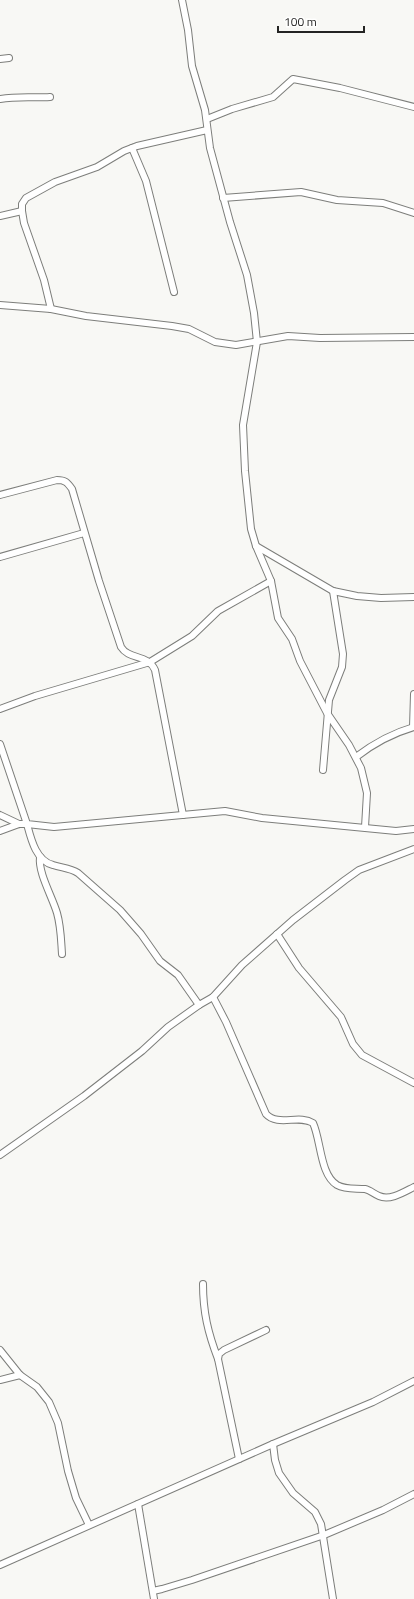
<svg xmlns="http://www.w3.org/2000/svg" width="414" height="1599" font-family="'Titillium Web',sans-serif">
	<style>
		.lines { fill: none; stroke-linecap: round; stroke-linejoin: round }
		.minor-casing { stroke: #7d7e7b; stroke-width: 8 }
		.minor { stroke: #fff; stroke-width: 6 }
	</style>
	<rect width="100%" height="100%" fill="#f8f8f5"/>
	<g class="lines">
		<g class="minor-casing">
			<g id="minor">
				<polyline points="182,0 188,30 192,66 205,110 210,148 230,222 247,275 254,313 257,342 243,425 245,471 251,529 256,546 271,581 278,618 292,639 300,661 327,713 349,745 361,768 367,793 365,827"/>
				<polyline points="0,59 9,58"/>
				<path d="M0 99C17 96 33 98 50 97"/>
				<polyline points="207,119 232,109 273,97 293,79 340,88 414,107"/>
				<polyline points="132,148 146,181 174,292"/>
				<polyline points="223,198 301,192 337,200 383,203 414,213"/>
				<polyline points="0,216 22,211"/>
				<polyline points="0,305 51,309 86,316 172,326 189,329 215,342 236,345 288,336 320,338 414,337"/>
				<polyline points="51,309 44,280 24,223 22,211 22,204 26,198 55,182 97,167 124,151 137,146 207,130"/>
				<path d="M0 495 57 480C65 480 67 482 72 489L99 581 121 647C129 660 148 654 155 670L183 815"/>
				<polyline points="256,546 333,591 357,596 381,598 414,597"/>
				<polyline points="0,557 84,533"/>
				<polyline points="0,709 35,696 150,662 192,636 218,611 271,581"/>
				<polyline points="413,727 414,694"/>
				<polyline points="0,744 27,824 54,827 225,811 262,818 396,831 414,829"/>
				<path d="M356 757C373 744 393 733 414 727"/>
				<polyline points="323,770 329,700 342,667 343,654 333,591"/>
				<polyline points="0,815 19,824"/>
				<path d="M0 831 19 824H27C31 839 36 861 53 865 62 868 70 868 78 873L120 910 141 934 160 961 178 975 199 1005"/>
				<path d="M40 857C38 873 52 896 57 913 61 927 61 940 62 954"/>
				<polyline points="277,934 299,968 341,1017 353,1044 362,1055 414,1083"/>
				<path d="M213 997 226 1022 266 1114C278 1127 299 1114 313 1123 321 1140 320 1175 337 1185 346 1190 356 1188 365 1189 370 1190 374 1194 379 1196 390 1201 404 1192 414 1187"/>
				<polyline points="0,1155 84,1096 142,1051 168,1027 199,1005 213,997 242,965 293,920 345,880 359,870 414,849"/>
				<path d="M203 1284C203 1312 208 1333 218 1359"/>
				<polyline points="0,1350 20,1375 37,1387 49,1402 58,1423 68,1471 76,1498 89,1525"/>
				<polyline points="0,1380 20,1375"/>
				<polyline points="273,1444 275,1460 279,1473 293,1493 315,1512 321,1524 333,1599"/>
				<polyline points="239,1459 218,1359 219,1354 224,1350 266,1330"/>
				<polyline points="138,1504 154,1599"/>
				<polyline points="0,1565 273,1444 373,1402 414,1381"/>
				<polyline points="153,1591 162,1589 192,1580 324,1535 383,1510 414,1494"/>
			</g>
		</g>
		<use href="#minor" class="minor"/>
	</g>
	<path d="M278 26v6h86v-6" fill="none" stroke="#242423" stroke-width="2"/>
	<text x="284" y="26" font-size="12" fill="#242423" stroke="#fffffe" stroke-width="3" paint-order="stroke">100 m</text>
</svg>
